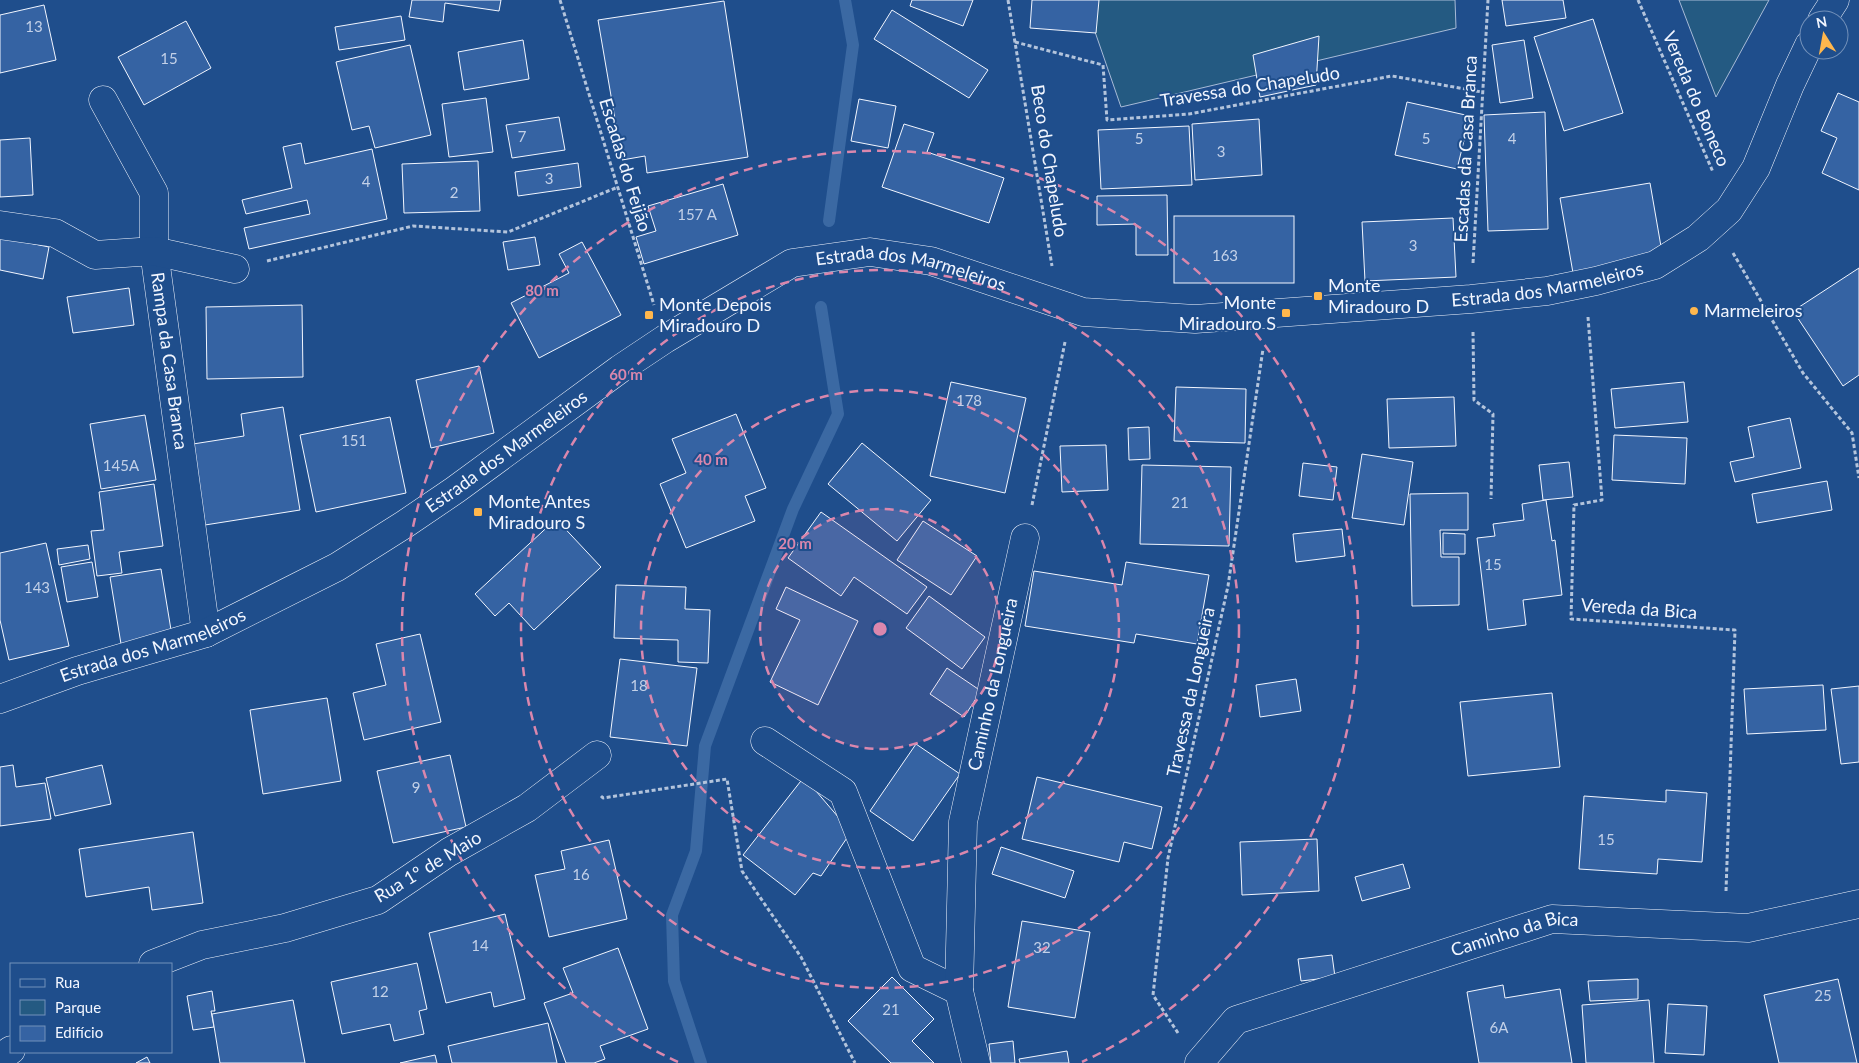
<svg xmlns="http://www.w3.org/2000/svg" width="1859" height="1063" font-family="Lato,sans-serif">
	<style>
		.green { fill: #245a82; stroke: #a8bbd7 }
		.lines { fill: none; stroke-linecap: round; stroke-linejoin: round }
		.stream { stroke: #3b69a3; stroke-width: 12 }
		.building { fill: #3563a3; stroke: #f2f6ff }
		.minor-casing { stroke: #f2f6ff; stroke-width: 29 }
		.secondary-casing { stroke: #f2f6ff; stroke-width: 29 }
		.path { stroke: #b3c4dc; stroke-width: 3; stroke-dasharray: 4 2.5; stroke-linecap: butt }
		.minor { stroke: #1f4e8c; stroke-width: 28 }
		.secondary { stroke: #1f4e8c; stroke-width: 28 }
		.ring { fill: none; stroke: #da87ad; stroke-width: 2.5; stroke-dasharray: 9 6 }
		.poi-dot { fill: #ffb74d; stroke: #1f4e8c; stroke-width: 2 }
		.labels { text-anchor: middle; stroke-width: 4; stroke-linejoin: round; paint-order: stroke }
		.number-label { font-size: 15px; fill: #c3d1e8 }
		.street-label { font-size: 18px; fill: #f2f6ff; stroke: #1f4e8c }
		.poi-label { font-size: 18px; fill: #f2f6ff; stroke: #1f4e8c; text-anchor: start }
		.centre { fill: #da87ad; stroke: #1f4e8c; stroke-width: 2.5 }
		.ring-label { font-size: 15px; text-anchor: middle; font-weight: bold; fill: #da87ad; stroke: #1f4e8c; stroke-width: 4; stroke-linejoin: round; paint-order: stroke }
	</style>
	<rect width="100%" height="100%" fill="#1f4e8c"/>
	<g class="green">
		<polygon points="1084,0 1455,0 1456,28 1121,107"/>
		<polygon points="1679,0 1769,0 1716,97"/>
	</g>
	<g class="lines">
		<g class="stream">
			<polyline points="829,221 853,45 845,0"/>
			<polyline points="701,1063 674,981 672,915 696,851 705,746 793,509 838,414 821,307"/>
		</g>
	</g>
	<g class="building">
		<polygon points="412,0 501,0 499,11 445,3 443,22 409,17"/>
		<polygon points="912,0 973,0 963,26 910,6"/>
		<polygon points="1032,0 1099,0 1096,33 1030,28"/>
		<polygon points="1502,0 1563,0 1566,18 1506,26"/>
		<polygon points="724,1 748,157 647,173 645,156 622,160 598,20"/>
		<polygon points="44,5 56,60 0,73 0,15"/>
		<polygon points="892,10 988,70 969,98 874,39"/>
		<polygon points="401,16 405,40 339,50 335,27"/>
		<polygon points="1593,19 1623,113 1564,131 1534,37"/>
		<polygon points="186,21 211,68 144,105 118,57"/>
		<polygon points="1319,36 1316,85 1260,97 1253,55"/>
		<polygon points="523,40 529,79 464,90 458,52"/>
		<polygon points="1524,40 1533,98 1500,103 1492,45"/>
		<polygon points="410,45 431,135 375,148 369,126 352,130 336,62"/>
		<polygon points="1838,93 1859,102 1859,190 1822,173 1837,138 1821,131"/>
		<polygon points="486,98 493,152 449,157 442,104"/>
		<polygon points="859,99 896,106 888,148 851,141"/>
		<polygon points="1407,102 1470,116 1457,169 1395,155"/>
		<polygon points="1545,112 1548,229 1488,231 1484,115"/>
		<polygon points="559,117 565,150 512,158 506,125"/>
		<polygon points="1259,119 1262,175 1195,180 1192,124"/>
		<polygon points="904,124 934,133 927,152 1004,178 989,223 882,187"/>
		<polygon points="1189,126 1192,185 1101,189 1098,130"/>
		<polygon points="30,138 33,195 0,197 0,140"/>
		<polygon points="301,143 305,164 372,149 387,219 249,249 244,228 310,214 307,200 246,214 242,200 292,188 283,147"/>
		<polygon points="478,161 480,211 404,213 402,164"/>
		<polygon points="578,163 581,187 518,196 515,172"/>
		<polygon points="1650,183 1663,258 1573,273 1560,198"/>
		<polygon points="723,184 738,235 644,264 636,237 656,231 648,206"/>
		<polygon points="1167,195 1168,255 1136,255 1136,224 1097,225 1097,196"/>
		<rect x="1174" y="216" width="120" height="67"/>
		<polygon points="1453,218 1456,277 1365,281 1362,222"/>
		<polygon points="0,237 49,247 43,279 0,270"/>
		<polygon points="535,237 540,265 508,270 503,242"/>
		<polygon points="582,242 621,315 539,358 511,303 569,273 559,254"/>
		<polygon points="1859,268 1859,375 1843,386 1793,311"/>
		<polygon points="129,288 134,325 73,333 67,297"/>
		<polygon points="302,305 303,377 207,379 206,307"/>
		<polygon points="479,366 494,433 431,448 416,380"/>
		<polygon points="951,382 1026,398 1005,493 930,476"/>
		<polygon points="1684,382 1688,422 1615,428 1611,389"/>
		<polygon points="1176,387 1246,389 1245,443 1174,441"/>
		<polygon points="1454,397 1456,446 1389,448 1387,399"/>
		<polygon points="283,407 300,510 205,525 193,444 244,436 241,414"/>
		<polygon points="736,414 766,488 745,496 755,521 686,548 660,484 686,473 672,439"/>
		<polygon points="145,415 156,480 101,489 90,424"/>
		<polygon points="390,417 406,493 316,512 300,435"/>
		<polygon points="1790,418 1801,468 1735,482 1730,462 1754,457 1748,427"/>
		<polygon points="1149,427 1150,459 1129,460 1128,428"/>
		<polygon points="1614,435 1687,438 1685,484 1612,480"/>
		<polygon points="862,443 931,500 897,541 828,484"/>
		<polygon points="1106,445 1108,490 1062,492 1060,446"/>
		<polygon points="1362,454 1413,462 1404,525 1352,518"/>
		<polygon points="1569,462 1573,497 1543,500 1539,465"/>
		<polygon points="1303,463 1337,467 1333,500 1299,496"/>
		<polygon points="1142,465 1231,467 1229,546 1140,544"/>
		<polygon points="1827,481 1832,510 1757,523 1752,494"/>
		<polygon points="154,484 163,546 119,552 122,573 97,576 91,531 104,530 99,492"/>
		<polygon points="1468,493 1468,530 1440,530 1441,557 1459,557 1459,605 1412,606 1410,494"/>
		<polygon points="1546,500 1552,541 1555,540 1562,595 1523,600 1526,625 1488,630 1477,538 1495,536 1493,524 1524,520 1522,504"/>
		<polygon points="821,512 927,587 907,614 854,577 841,596 788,558"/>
		<polygon points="556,519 601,567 534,630 509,603 495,616 475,594"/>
		<polygon points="923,521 977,556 951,595 897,560"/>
		<polygon points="1342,529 1345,556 1296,562 1293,534"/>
		<polygon points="1443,533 1465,534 1465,554 1443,554"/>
		<polygon points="46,543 69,646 9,660 0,620 0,553"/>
		<polygon points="88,545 90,559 59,565 57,549"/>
		<polygon points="92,562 98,597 67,602 61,567"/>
		<polygon points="1126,562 1209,575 1197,644 1136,634 1134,643 1025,626 1034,571 1122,585"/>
		<polygon points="161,569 172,636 121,644 110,577"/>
		<polygon points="616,585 686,587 685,609 710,610 708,663 678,662 678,640 614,638"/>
		<polygon points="786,587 858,621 818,705 770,682 800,620 776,609"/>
		<polygon points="929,596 985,637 962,669 906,628"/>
		<polygon points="420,634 441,722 364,740 353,693 386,685 376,644"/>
		<polygon points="620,659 697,668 687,746 610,737"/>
		<polygon points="947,668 981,691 964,717 930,694"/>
		<polygon points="1296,679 1301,711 1260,717 1256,685"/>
		<polygon points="1823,685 1826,730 1747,734 1744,689"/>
		<polygon points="1859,686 1859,762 1841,764 1831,689"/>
		<polygon points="1552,693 1560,767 1468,776 1460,702"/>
		<polygon points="327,698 341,781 263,794 250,710"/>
		<polygon points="916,744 960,774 913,841 870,811"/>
		<polygon points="450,755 466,827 393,843 377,771"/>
		<polygon points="13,765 16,787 45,783 51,819 0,826 0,767"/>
		<polygon points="102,765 111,804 55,816 46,778"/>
		<polygon points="804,777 851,832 821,876 813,873 795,895 743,855"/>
		<polygon points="1037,777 1162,807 1152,849 1124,842 1119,862 1022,839"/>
		<polygon points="1666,790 1707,793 1702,862 1658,859 1657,874 1579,869 1584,796 1666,802"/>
		<polygon points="193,832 203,903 152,910 149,887 86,897 79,849"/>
		<polygon points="1317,839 1319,891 1242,895 1240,842"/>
		<polygon points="609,840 627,919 549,937 535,875 565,869 561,851"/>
		<polygon points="1001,847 1074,871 1065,898 992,874"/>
		<polygon points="1403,864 1410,888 1362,901 1355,877"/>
		<polygon points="505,914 525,999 494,1007 491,992 446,1003 429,933"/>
		<polygon points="1022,921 1090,932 1075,1018 1008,1007"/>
		<polygon points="618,948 648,1029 600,1046 605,1059 594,1063 566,1063 544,1003 573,993 563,968"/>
		<polygon points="1332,955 1335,977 1301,981 1298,959"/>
		<polygon points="417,963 427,1009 419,1011 424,1034 394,1041 390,1024 342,1034 331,982"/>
		<polygon points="892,977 934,1019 912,1041 934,1063 891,1063 848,1021"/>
		<polygon points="1638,979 1638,999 1590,1001 1588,981"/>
		<polygon points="1838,979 1857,1063 1779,1063 1764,995"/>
		<polygon points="1503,985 1505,998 1560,989 1572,1063 1479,1063 1467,992"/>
		<polygon points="212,991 215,1011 211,1011 214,1027 193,1030 187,996"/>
		<polygon points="293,1000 305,1063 220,1063 212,1014"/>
		<polygon points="1649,1000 1654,1063 1586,1063 1582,1005"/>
		<polygon points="1668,1004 1707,1006 1704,1055 1665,1053"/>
		<polygon points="548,1023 557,1063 452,1063 448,1046"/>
		<polygon points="1013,1041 1015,1063 991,1063 989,1044"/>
		<polygon points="1067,1051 1069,1063 1020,1063 1019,1059"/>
		<polygon points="435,1055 437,1063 400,1063"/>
		<polygon points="147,1057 150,1063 136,1063"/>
	</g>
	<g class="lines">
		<g class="minor-casing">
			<g id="minor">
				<path id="s1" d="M103 100 154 193V251L206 633"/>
				<polyline points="0,225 55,233 95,255 154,251 235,269"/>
				<polyline points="765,741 843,792 912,968 959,991"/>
				<polyline points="153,964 202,945 285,928 378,900 449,852 527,808 597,755"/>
				<polyline points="0,1058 11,1050"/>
				<path id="s2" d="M976 1063 959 991 963 822 1025 538"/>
				<path id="s3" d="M1199 1063 1236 1020 1552 919 1748 928 1859 904"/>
			</g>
		</g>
		<g class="secondary-casing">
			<g id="secondary">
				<polyline points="1822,20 1835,0"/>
				<path id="s4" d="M0 699 77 671 206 633 337 567 405 524 455 490 620 369 665 339 792 263 870 252 931 261 1083 312 1195 319 1471 299 1547 291 1596 281 1655 265 1698 238 1729 210 1756 168 1790 85 1809 45"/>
			</g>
		</g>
		<g class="path">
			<polyline points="560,0 654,305"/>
			<polyline points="1008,0 1052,266"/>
			<polyline points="1638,0 1713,172"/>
			<polyline points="1015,42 1103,65 1107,120 1189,114 1392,76 1482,92"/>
			<polyline points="1733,253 1803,373 1852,433 1859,478"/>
			<polyline points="267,261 413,226 508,232 618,187"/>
			<polyline points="1473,263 1488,0"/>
			<polyline points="1588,317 1602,500 1574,505 1571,619 1735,630 1726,891"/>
			<polyline points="1473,332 1474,400 1493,414 1491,499"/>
			<polyline points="1032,505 1065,342"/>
			<polyline points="601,796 603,798 727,779 742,871 801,957 855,1063"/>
			<polyline points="1178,1033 1153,995 1168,858 1228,586 1263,349"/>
		</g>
		<use href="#minor" class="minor"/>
		<use href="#secondary" class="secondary"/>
	</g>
	<circle cx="880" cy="629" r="120" fill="#da87ad" fill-opacity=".12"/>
	<g class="ring">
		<circle cx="880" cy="629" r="120"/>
		<circle cx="880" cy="629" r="239"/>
		<circle cx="880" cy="629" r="359"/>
		<path d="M678 1062A478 478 0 1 1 1082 1062"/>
	</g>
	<g class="poi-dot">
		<rect x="1313" y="291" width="10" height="10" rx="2.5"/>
		<circle cx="1694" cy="311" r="5"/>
		<rect x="1281" y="308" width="10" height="10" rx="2.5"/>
		<rect x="644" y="310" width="10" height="10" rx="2.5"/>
		<rect x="473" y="507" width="10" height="10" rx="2.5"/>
	</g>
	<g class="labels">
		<g class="number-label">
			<text x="34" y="32">13</text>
			<text x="169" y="64">15</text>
			<text x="522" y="142">7</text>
			<text x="1139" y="144">5</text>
			<text x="1426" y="144">5</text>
			<text x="1512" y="144">4</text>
			<text x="1221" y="157">3</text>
			<text x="549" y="184">3</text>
			<text x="366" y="187">4</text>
			<text x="454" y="198">2</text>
			<text x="697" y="220">157 A</text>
			<text x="1413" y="251">3</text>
			<text x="1225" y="261">163</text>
			<text x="969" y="406">178</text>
			<text x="354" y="446">151</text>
			<text x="121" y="471">145A</text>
			<text x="1180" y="508">21</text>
			<text x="1493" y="570">15</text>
			<text x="37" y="593">143</text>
			<text x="639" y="691">18</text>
			<text x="416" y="793">9</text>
			<text x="1606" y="845">15</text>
			<text x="581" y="880">16</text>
			<text x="480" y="951">14</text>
			<text x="1042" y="953">32</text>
			<text x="380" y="997">12</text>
			<text x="1823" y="1001">25</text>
			<text x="891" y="1015">21</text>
			<text x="1499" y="1033">6A</text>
		</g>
		<g class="street-label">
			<text transform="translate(1250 87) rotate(-9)" y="6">Travessa do Chapeludo</text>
			<text transform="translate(1696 99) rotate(67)" y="6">Vereda do Boneco</text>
			<text transform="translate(1466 149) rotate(-87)" y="6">Escadas da Casa Branca</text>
			<text transform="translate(1049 161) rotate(81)" y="6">Beco do Chapeludo</text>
			<text transform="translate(625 165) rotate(73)" y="6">Escadas do Feijão</text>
			<text dy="6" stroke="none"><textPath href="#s4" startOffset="1032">Estrada dos Marmeleiros</textPath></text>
			<text dy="6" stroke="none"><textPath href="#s4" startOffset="1678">Estrada dos Marmeleiros</textPath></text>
			<text dy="6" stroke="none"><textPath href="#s1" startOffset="275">Rampa da Casa Branca</textPath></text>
			<text dy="6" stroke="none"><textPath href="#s4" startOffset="568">Estrada dos Marmeleiros</textPath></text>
			<text transform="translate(1639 609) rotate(4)" y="6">Vereda da Bica</text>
			<text dy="6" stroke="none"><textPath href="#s4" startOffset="162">Estrada dos Marmeleiros</textPath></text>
			<text dy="6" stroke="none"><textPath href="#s2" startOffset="384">Caminho da Longueira</textPath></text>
			<text transform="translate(1191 692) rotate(-78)" y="6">Travessa da Longueira</text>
			<text transform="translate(428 867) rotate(-31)" y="6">Rua 1º de Maio</text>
			<text dy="6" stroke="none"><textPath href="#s3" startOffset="349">Caminho da Bica</textPath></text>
		</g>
		<g class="poi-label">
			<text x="1328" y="292">Monte<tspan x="1328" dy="21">Miradouro D</tspan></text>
			<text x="1276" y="309" text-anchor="end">Monte<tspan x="1276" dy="21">Miradouro S</tspan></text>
			<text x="659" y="311">Monte Depois<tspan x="659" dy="21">Miradouro D</tspan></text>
			<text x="1704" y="317">Marmeleiros</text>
			<text x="488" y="508">Monte Antes<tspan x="488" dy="21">Miradouro S</tspan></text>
		</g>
	</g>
	<circle cx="880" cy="629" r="8" class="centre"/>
	<g class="ring-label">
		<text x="542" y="296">80 m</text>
		<text x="626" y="380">60 m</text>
		<text x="711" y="465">40 m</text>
		<text x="795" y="549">20 m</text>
	</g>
	<rect x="10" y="963" width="162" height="90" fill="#1f4e8c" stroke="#7391ba"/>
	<rect x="20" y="979" width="25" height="8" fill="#1f4e8c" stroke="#7391ba"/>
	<text x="55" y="988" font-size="15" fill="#f2f6ff">Rua</text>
	<rect x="20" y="1000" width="25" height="15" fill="#245a82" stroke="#7391ba"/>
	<text x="55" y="1013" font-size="15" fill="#f2f6ff">Parque</text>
	<rect x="20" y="1026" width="25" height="15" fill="#3563a3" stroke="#7391ba"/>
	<text x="55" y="1038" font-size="15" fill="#f2f6ff">Edifício</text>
	<g transform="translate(1824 35) rotate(349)"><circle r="24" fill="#1f4e8c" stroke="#7391ba"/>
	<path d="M0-4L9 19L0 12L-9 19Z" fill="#ffb74d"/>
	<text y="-8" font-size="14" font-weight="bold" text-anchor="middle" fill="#f2f6ff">N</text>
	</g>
</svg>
